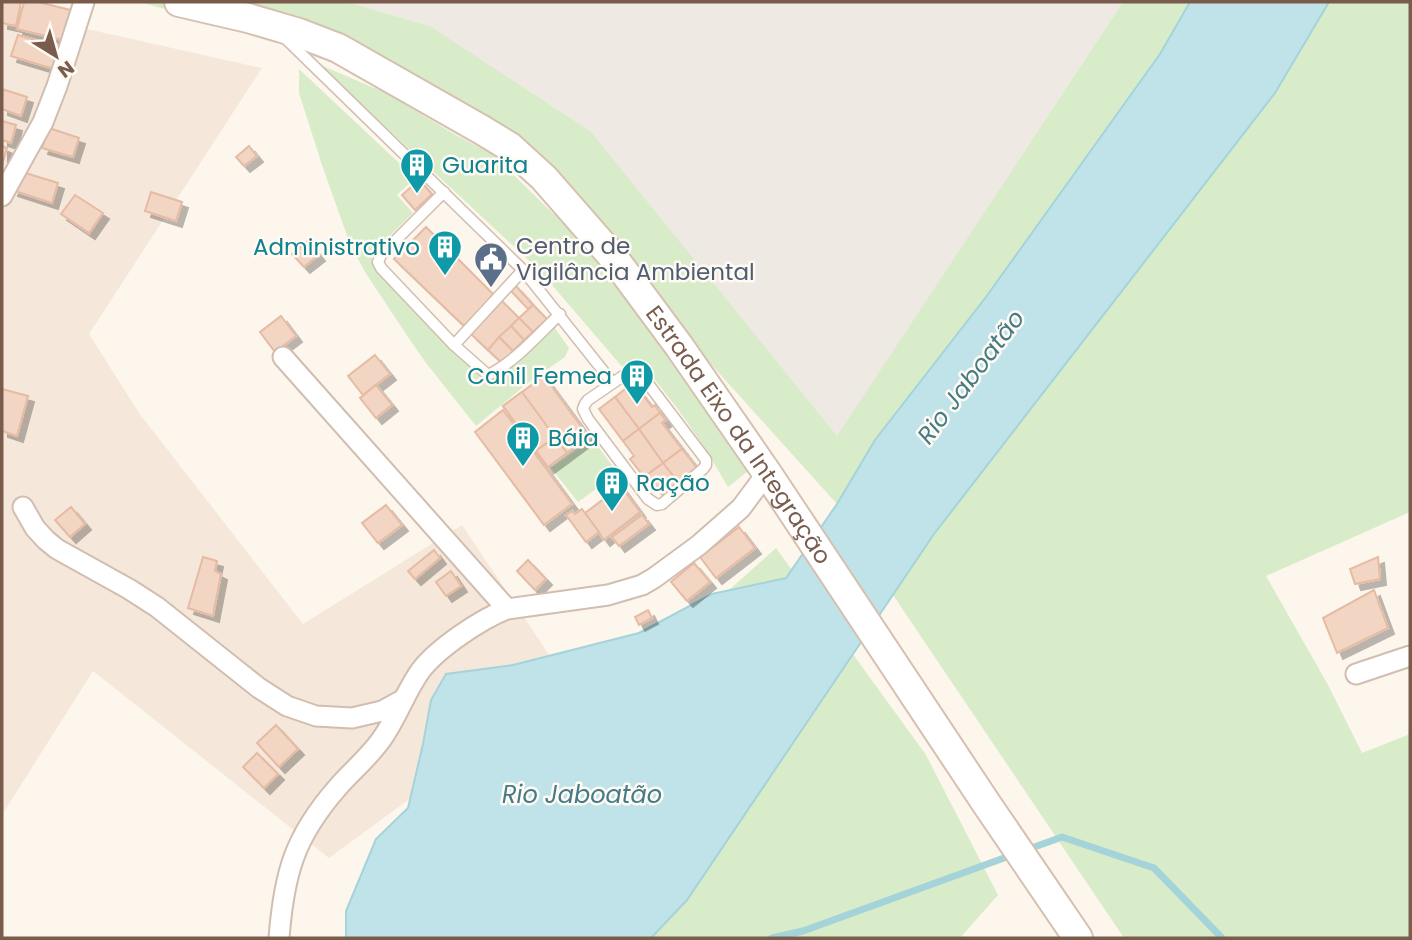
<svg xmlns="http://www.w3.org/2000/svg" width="1412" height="940" font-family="Poppins,sans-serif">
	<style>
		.residential { fill: #f5e8da }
		.industrial { fill: #efe9e4 }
		.green { fill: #d8ecc9 }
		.water { fill: #bfe3e8; stroke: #a5d3da; stroke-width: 2 }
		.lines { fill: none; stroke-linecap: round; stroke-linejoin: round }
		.stream { stroke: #a5d3da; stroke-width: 7 }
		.building { fill: #f3d5c3; stroke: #e6bba3; stroke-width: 2; filter: url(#shadow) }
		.service-casing { stroke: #d1beb0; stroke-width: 13 }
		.minor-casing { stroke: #d1beb0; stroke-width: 23 }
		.secondary-casing { stroke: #d6c0b0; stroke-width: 32 }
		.service { stroke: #fff; stroke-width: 10 }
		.minor { stroke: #fff; stroke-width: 19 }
		.secondary { stroke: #fff; stroke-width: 28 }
		.labels { text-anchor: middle; stroke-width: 5; stroke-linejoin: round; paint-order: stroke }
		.culture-label { font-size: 23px; fill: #0d838f; stroke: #fffaf3; text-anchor: start }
		.service-label { font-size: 23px; fill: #4e5e75; stroke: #fffaf3; text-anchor: start }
		.street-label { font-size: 23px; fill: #7a5c4d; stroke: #fffaf3 }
		.water-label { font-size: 24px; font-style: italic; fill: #437c86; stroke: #fffaf3 }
	</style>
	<defs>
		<filter id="shadow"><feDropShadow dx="6" dy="6" stdDeviation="0" flood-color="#0004"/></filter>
	</defs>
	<rect width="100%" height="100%" fill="#fdf6ec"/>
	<polygon class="residential" points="2,10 262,68 89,334 139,413 303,624 462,525 568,683 329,858 93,671 2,815"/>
	<polygon class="industrial" points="347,2 1123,2 837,437 430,26"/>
	<g class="green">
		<polygon points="140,2 347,2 430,26 591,132 837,436 1123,2 1190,2 1160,54 986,297 875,440 837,504 544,179 376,69"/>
		<polygon points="1329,2 1410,2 1410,512 1266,576 1327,683 1362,753 1410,734 1410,938 1124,938 893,595 934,534 1275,93"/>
		<path d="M318 64 386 93 454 134 492 154 566 226 601 265 652 328 752 468 728 487C702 441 672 398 637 359L624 369 540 271Z"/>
		<polygon points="299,69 415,178 397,195 413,213 373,252 371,257 374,263 488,382 552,324 569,348 565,357 533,379 476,426 426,363 408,337 365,272 350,244 322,165 299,93"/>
		<polygon points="592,439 618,473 578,502 551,468"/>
		<polygon points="776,548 926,755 998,895 960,938 423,938 544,755"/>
	</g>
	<polygon class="water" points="1190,2 1329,2 1275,93 934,534 687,900 651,938 346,938 346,911 376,839 408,808 423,744 431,700 446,674 513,665 639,633 712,594 786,578 837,504 875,440 986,297 1160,54"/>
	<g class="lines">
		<g class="stream">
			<polyline points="1026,850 1062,837 1154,868 1222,938"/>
			<polyline points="772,938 803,931 1015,854"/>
		</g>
	</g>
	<g class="building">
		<polygon points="2,2 21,2 16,26 2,23"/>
		<polygon points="24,2 38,2 75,11 67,41 17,29"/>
		<polygon points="18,35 60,47 54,69 11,56"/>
		<polygon points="2,89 27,97 21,116 2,109"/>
		<polygon points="2,121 16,125 11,143 2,140"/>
		<polygon points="49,128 79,138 73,157 42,148"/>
		<polygon points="2,146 7,148 2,165"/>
		<polygon points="249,146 257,156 244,166 236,157"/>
		<polygon points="19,171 58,183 52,203 12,190"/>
		<polygon points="419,180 432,194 415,210 402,195"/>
		<polygon points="151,192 182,202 176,221 145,211"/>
		<polygon points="75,195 103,213 89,233 61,214"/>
		<polygon points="426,227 494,295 464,326 394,259"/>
		<polygon points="308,241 319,255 304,267 292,254"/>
		<polygon points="516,286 533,305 528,309 511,291"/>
		<polygon points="502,301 519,318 488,350 471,334"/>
		<polygon points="533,305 547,319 533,332 519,318"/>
		<polygon points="281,316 296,336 275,352 260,332"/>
		<polygon points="519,318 533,332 524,340 511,326"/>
		<polygon points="511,326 524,340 513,351 499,337"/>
		<polygon points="499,337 513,351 502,363 488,350"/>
		<polygon points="375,355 390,374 363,395 348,376"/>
		<polygon points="544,376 589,437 548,467 503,406"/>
		<polygon points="633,383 652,407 655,405 660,413 639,429 615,397"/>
		<polygon points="376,385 392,405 376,418 360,398"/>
		<polygon points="2,389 28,396 17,436 2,431"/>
		<polygon points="522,392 555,437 536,451 503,406"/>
		<polygon points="615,397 639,429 623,441 599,409"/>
		<polygon points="503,410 572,504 544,525 475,432"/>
		<polygon points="660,413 666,420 662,423 682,449 663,463 639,429"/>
		<polygon points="639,429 663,463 644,477 630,459 634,456 623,441"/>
		<polygon points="555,437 567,453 548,467 536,451"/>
		<polygon points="682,449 697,468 678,482 663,463"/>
		<polygon points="663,463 678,482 662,494 647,475"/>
		<polygon points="621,486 640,512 604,540 585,513"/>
		<polygon points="386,505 402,525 378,543 362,523"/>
		<polygon points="71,507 85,524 70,537 55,520"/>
		<polygon points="582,509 599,532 586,542 566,515 572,511 575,514"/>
		<polygon points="642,515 649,524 619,546 612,537"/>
		<polygon points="739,527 755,548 716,578 700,557"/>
		<polygon points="434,550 440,558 415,579 408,571"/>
		<polygon points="203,557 217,561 215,571 221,574 213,616 188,608"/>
		<polygon points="1378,557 1380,579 1355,584 1350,569"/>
		<polygon points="528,560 546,579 535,590 517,571"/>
		<polygon points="694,563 710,582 687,601 671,582"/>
		<polygon points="451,571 461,586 446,596 436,582"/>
		<polygon points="1374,590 1388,628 1337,653 1323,618"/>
		<polygon points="648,610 652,618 639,625 635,617"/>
		<polygon points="276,725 298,749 279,767 257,743"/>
		<polygon points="257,753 278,774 264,788 243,767"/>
	</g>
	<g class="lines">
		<g class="service-casing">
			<g id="service">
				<polyline points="285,38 523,270 612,382"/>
				<path d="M444 192 381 255 378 262 381 268 454 345 488 375C514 363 539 334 560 314"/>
				<polyline points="454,345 523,270"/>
				<polygon points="632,372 637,372 646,381 706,460 706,465 703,469 662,504 657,505 648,499 588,419 583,409 585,404 588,400 626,374"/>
			</g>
		</g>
		<g class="minor-casing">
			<g id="minor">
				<polyline points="2,196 43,122 57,86 84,2"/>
				<polyline points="283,357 507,609"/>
				<polyline points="23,507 35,528 46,540 57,549 129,589 157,607 259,688 287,706 316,716 352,718 382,711 404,699"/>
				<polyline points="1356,674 1410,656"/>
				<path d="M279 938C284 874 294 837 338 787 352 771 368 758 381 740 397 718 405 692 421 670 438 648 481 619 507 609L608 595 642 585 654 578 699 545 741 508 767 473"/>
			</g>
		</g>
		<g class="secondary-casing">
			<g id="secondary">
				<path id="s1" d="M179 2 248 18 299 33 338 48 482 130 510 147 544 178 613 257 679 346 767 473 986 803 1078 938"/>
			</g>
		</g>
		<use href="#service" class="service"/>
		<use href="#minor" class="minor"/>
		<use href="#secondary" class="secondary"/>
	</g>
	<defs>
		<g id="building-pin" transform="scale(1.75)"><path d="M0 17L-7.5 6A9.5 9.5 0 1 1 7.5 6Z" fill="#0f9aa8" stroke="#fffaf3"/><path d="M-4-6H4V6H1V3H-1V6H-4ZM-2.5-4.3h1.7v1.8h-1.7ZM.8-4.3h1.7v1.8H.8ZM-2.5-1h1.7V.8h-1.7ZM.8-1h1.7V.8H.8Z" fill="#fff"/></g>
		<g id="civic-pin" transform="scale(1.75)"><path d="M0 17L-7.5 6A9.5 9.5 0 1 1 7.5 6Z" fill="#5c6f8a" stroke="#fffaf3"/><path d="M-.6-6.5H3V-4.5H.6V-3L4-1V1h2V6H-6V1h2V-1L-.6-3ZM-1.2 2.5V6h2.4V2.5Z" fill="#fff"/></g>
	</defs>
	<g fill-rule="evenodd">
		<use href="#building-pin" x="417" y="165"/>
		<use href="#building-pin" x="445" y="247"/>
		<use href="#civic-pin" x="491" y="259"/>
		<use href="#building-pin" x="637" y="376"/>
		<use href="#building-pin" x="523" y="438"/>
		<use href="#building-pin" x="612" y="483"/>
	</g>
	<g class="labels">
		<g class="culture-label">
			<text x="442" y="173">Guarita</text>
			<text x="420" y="255" text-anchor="end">Administrativo</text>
			<text x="612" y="384" text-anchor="end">Canil Femea</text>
			<text x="548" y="446">Báia</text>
			<text x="636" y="491">Ração</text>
		</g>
		<g class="service-label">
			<text x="516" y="254">Centro de<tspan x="516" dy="26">Vigilância Ambiental</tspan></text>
		</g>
		<g class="street-label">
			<text dy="8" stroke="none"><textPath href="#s1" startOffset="733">Estrada Eixo da Integração</textPath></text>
		</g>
		<g class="water-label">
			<text transform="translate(971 377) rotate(-53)" y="8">Rio Jaboatão</text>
			<text x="582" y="803">Rio Jaboatão</text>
		</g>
	</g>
	<rect width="1412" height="940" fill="none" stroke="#7a5c4d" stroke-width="7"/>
	<g transform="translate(56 56) rotate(143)" stroke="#fffaf3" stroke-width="5" paint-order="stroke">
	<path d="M0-5L12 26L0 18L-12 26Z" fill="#7a5c4d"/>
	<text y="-10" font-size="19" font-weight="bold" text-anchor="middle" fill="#7a5c4d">N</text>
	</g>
</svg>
